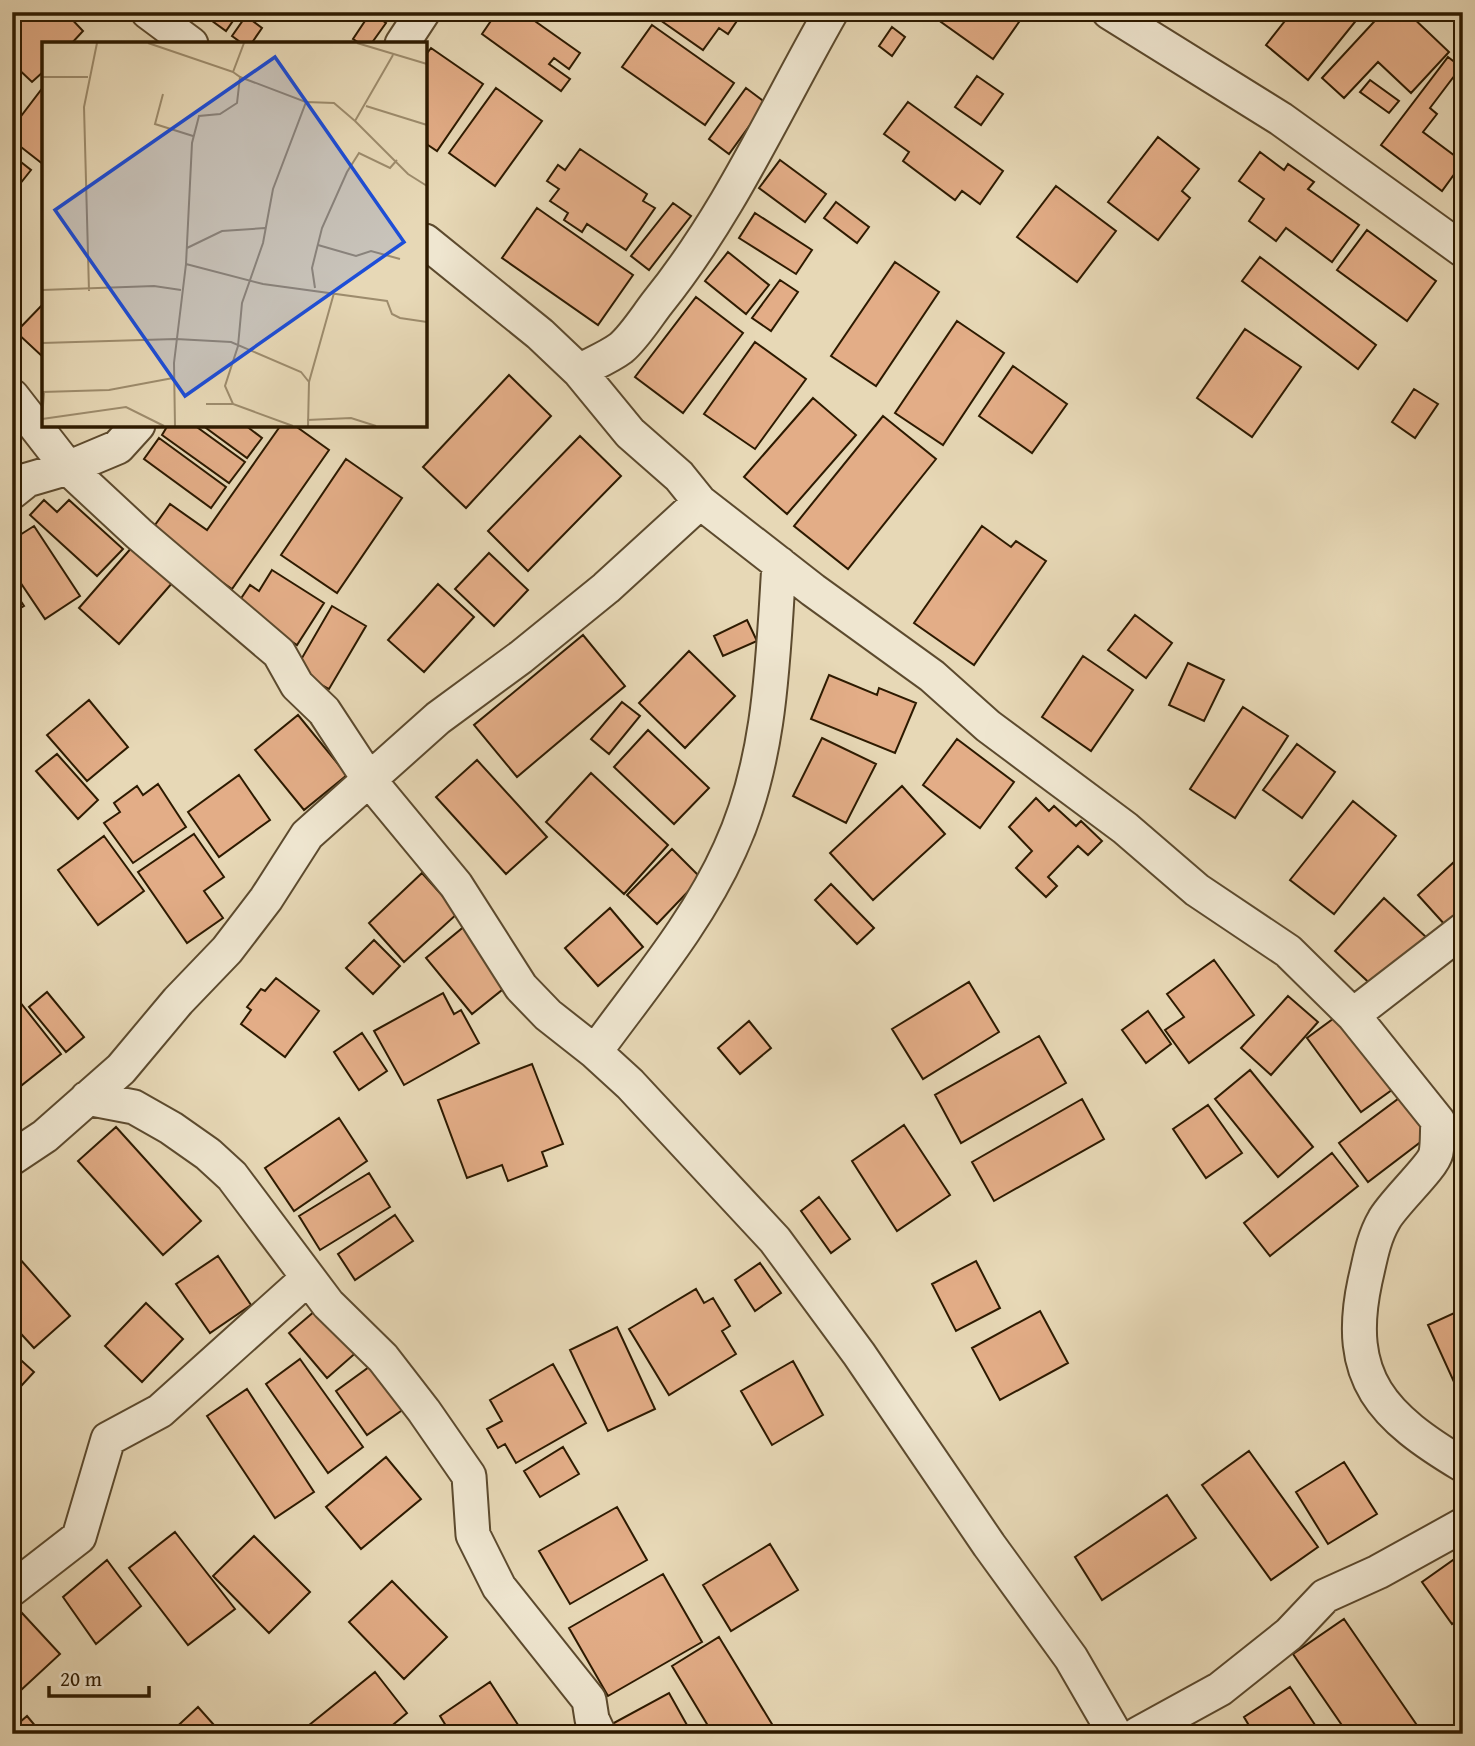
<svg xmlns="http://www.w3.org/2000/svg" width="1475" height="1746" font-family="'Gentium Book Plus',serif">
<style>
.building{fill:#e3ad87;stroke:#2d1a00;stroke-width:2}
.lines{fill:none;stroke-linecap:round;stroke-linejoin:round}
.minor-casing{stroke:#5c4a2e;stroke-width:37}
.minor{stroke:#efe6d0;stroke-width:33}
.inset-road{fill:none;stroke:#9d8c6d;stroke-width:2}
.view{fill:#1d4ed8;fill-opacity:0.15;stroke:#1d4ed8;stroke-width:3.5}
.inset-edge{fill:none;stroke:#2d1a00;stroke-width:3.5}
</style>
<rect width="100%" height="100%" fill="#e7d8b6"/>
<filter id="stains"><feTurbulence type="fractalNoise" baseFrequency=".00286" numOctaves="4"/><feColorMatrix values="0 0 0 0 .2 0 0 0 0 .09 0 0 0 0 .02 0 0 0 .5 -.17"/></filter>
<radialGradient id="worn" r=".72"><stop offset=".6" stop-color="#630" stop-opacity="0"/><stop offset="1" stop-color="#630" stop-opacity=".3"/></radialGradient>
<path class="building" d="M24 12H65L83 31 71 44H44V71L32 82 12 63V24Z
M212 12H239L226 31 208 18Z
M371 12 386 23 371 44H361L353 39Z
M497 12H522L580 53 569 69 554 58 549 64 570 79 561 91 482 34Z
M743 12 728 34 719 28 703 50 650 13Z
M927 12H1026L993 59Z
M1292 12H1363L1308 80 1266 45Z
M1383 12H1407L1449 52 1411 93 1378 62 1344 98 1322 78Z
M1442 12H1463V24L1461 26Z
M246 16 262 28 251 44H243L232 36Z
M652 25 734 83 705 125 622 67Z
M892 27 905 37 892 56 879 46Z
M431 48 483 84 437 151 425 143V56Z
M1448 57 1461 67 1430 108 1437 114 1423 132 1463 162 1442 191 1381 145Z
M977 76 1003 94 981 125 955 107Z
M1370 80 1399 101 1389 113 1360 92Z
M44 86V165L12 140V128Z
M496 88 542 121 495 186 449 153Z
M746 88 766 103 729 154 709 139Z
M908 102 1003 171 980 204 962 191 955 200 903 161 909 152 884 134Z
M1158 137 1199 169 1182 191 1190 198 1158 240 1108 202Z
M580 149 647 194 643 201 655 208 626 250 587 224 582 232 564 220 568 213 550 201 559 189 547 181 558 165 565 170Z
M1260 152 1284 170 1288 164 1314 182 1308 189 1359 225 1332 262 1286 228 1276 241 1249 221 1264 199 1239 181Z
M12 155 31 170 12 194Z
M780 160 826 194 805 222 759 188Z
M1056 186 1116 231 1077 282 1017 237Z
M836 202 869 227 857 243 824 218Z
M673 203 691 216 649 270 631 256Z
M537 208 633 275 598 325 502 258Z
M755 213 812 250 796 274 739 238Z
M1367 230 1436 281 1407 321 1337 270Z
M728 252 769 285 746 314 705 281Z
M1260 257 1376 345 1358 369 1242 281Z
M895 262 939 292 876 386 831 356Z
M780 280 798 292 771 331 752 318Z
M696 297 743 333 683 413 635 377Z
M44 303V358L16 332Z
M957 321 1004 353 943 445 895 413Z
M1245 329 1301 367 1252 437 1197 398Z
M755 342 806 379 755 449 704 414Z
M1013 366 1067 404 1032 453 979 416Z
M509 375 551 416 466 508 423 467Z
M1414 389 1438 404 1415 438 1392 422Z
M813 398 856 435 787 514 744 477Z
M883 416 936 459 848 569 794 526Z
M168 425H194L245 462 229 483 162 435Z
M202 425H245L262 438 247 458Z
M281 425H294L329 450 232 589 150 532 170 504 207 530Z
M580 436 621 476 528 571 488 531Z
M159 438 226 487 211 508 144 459Z
M346 459 402 498 337 593 281 555Z
M44 500 57 512 69 500 123 549 97 576 30 515Z
M34 526 80 596 45 619 12 570V540Z
M982 526 1011 547 1016 541 1046 561 974 665 914 623Z
M133 546 173 582 119 644 79 608Z
M489 553 528 590 494 626 455 589Z
M272 570 324 603 297 645 236 606 250 585 259 591Z
M438 584 474 617 424 672 388 640Z
M12 588 24 606 12 613Z
M332 606 366 626 329 689 295 670Z
M1135 615 1172 643 1146 678 1108 650Z
M747 620 757 641 723 656 714 636Z
M583 635 625 686 517 777 474 725Z
M689 651 735 696 685 748 639 703Z
M1083 656 1133 690 1091 751 1042 717Z
M1188 663 1224 680 1204 721 1169 705Z
M829 675 877 695 879 688 916 703 895 753 811 719Z
M89 700 128 747 87 781 47 735Z
M622 702 640 716 609 754 591 739Z
M1243 707 1288 736 1235 818 1190 789Z
M298 715 347 775 304 810 255 750Z
M648 730 709 788 674 824 614 767Z
M822 738 876 764 846 823 793 796Z
M957 739 1014 782 980 828 923 785Z
M1297 744 1335 772 1302 818 1263 790Z
M57 754 98 800 78 819 36 771Z
M477 760 547 837 506 874 436 797Z
M591 773 668 845 624 894 546 822Z
M239 775 270 820 219 857 188 812Z
M158 784 186 827 133 863 104 823 120 812 114 803 137 786 143 795Z
M902 786 945 834 873 900 830 853Z
M1036 798 1049 811 1054 806 1076 826 1081 821 1102 841 1088 855 1078 846 1048 877 1057 886 1046 897 1016 868 1032 851 1009 827Z
M1353 801 1396 836 1334 914 1290 880Z
M194 834 224 877 204 891 223 918 187 943 138 872Z
M104 836 144 891 98 925 58 870Z
M672 849 701 878 657 924 627 895Z
M1454 862 1463 872V910L1446 926 1418 895Z
M422 873 458 913 404 962 369 923Z
M831 884 874 928 857 944 815 900Z
M1384 898 1426 937 1377 990 1335 951Z
M610 908 643 947 598 986 565 948Z
M466 925 512 982 472 1014 426 958Z
M374 940 400 966 373 994 346 968Z
M1214 960 1254 1015 1189 1063 1165 1030 1184 1017 1167 994Z
M276 978 319 1011 285 1057 241 1024 251 1010 247 1007 261 989 265 991Z
M969 982 999 1032 923 1079 892 1029Z
M47 992 84 1037 66 1052 29 1007Z
M443 993 454 1014 461 1010 479 1043 404 1085 374 1031Z
M1288 996 1318 1022 1271 1075 1241 1048Z
M16 997 61 1054 17 1089 12 1083V1000Z
M1148 1011 1171 1044 1146 1063 1122 1030Z
M1341 1013 1396 1087 1361 1112 1307 1038Z
M749 1021 771 1048 740 1074 718 1048Z
M362 1033 387 1071 359 1090 334 1052Z
M1039 1036 1066 1083 961 1143 935 1095Z
M532 1064 563 1144 542 1152 547 1166 508 1181 502 1165 467 1178 438 1100Z
M1250 1070 1313 1147 1278 1177 1215 1099Z
M1406 1093 1435 1131 1368 1182 1339 1143Z
M1082 1099 1104 1139 994 1201 972 1162Z
M1208 1105 1242 1153 1206 1178 1173 1129Z
M339 1118 367 1161 294 1211 265 1168Z
M904 1125 950 1195 897 1231 852 1161Z
M116 1127 201 1221 163 1255 78 1161Z
M1332 1153 1358 1186 1270 1256 1244 1223Z
M369 1173 390 1207 320 1250 299 1216Z
M819 1197 850 1239 831 1253 801 1211Z
M395 1215 413 1241 355 1280 338 1254Z
M12 1250 70 1316 34 1348 12 1324Z
M218 1256 251 1305 210 1333 176 1284Z
M976 1261 1000 1308 956 1331 932 1284Z
M760 1263 781 1293 755 1311 735 1280Z
M696 1289 704 1303 713 1298 730 1326 722 1331 736 1354 669 1395 629 1329Z
M146 1303 183 1339 142 1382 105 1346Z
M322 1305 359 1350 327 1378 289 1333Z
M1463 1309V1391L1459 1393 1428 1325Z
M1040 1311 1068 1363 1000 1400 972 1348Z
M617 1327 655 1409 608 1431 570 1350Z
M12 1352 34 1372 12 1396Z
M300 1359 363 1447 328 1473 266 1384Z
M793 1361 823 1415 772 1445 741 1391Z
M376 1362 408 1406 367 1435 336 1391Z
M553 1364 586 1423 516 1463 505 1444 498 1448 487 1429 502 1421 490 1400Z
M247 1389 314 1492 275 1518 207 1416Z
M563 1447 579 1474 540 1497 524 1471Z
M1249 1451 1318 1547 1271 1580 1202 1485Z
M386 1457 421 1499 361 1549 326 1507Z
M1344 1462 1377 1514 1328 1544 1296 1492Z
M1167 1495 1196 1538 1102 1600 1075 1557Z
M617 1507 647 1560 570 1604 539 1551Z
M175 1532 235 1609 188 1645 129 1568Z
M254 1536 310 1592 269 1633 213 1576Z
M770 1544 798 1590 731 1631 703 1585Z
M1463 1553V1616L1452 1624 1422 1582Z
M107 1560 141 1606 96 1644 63 1597Z
M663 1574 702 1642 608 1696 569 1628Z
M392 1581 447 1637 404 1679 349 1622Z
M22 1613 60 1654 20 1691 12 1680V1624Z
M1344 1619 1423 1734H1348L1293 1654Z
M719 1637 778 1734H713L672 1666Z
M375 1672 407 1713 382 1734H298Z
M490 1682 524 1734H451L440 1716Z
M1290 1687 1321 1734H1254L1244 1717Z
M669 1693 692 1734H617L612 1724Z
M198 1707 222 1734H169Z
M27 1716 42 1734H12V1729Z"/>
<g class="lines">
<defs>
<path id="minor" d="M148 12 191 44
M1109 12 1281 119 1463 250
M402 44 423 12
M425 241 540 334 579 371 630 433 679 476 700 502 813 590 932 676 988 726 1125 828 1197 890 1288 951 1353 1015 1438 1121C1437 1131 1438 1143 1436 1153 1433 1167 1393 1203 1384 1220 1373 1239 1370 1260 1365 1281 1344 1379 1383 1417 1463 1465
M579 371C592 364 609 357 621 348 635 336 647 316 658 302 729 214 775 110 831 12
M12 396 68 468 139 534 279 653 297 685 324 711 370 781 456 885 521 987 548 1015 595 1052 630 1084 775 1240 859 1354 989 1545 1071 1658 1115 1734
M12 492 27 480 68 468 118 447 138 425
M1353 1015 1463 930
M595 1052C642 987 697 923 730 849 771 760 773 659 779 563
M87 1098 134 1107 171 1128 208 1154 232 1176 328 1304 383 1358 424 1411 469 1476 473 1535 499 1587 589 1700 592 1719 599 1734
M12 1158 45 1136 121 1069 178 1001 227 950 266 899 307 835 438 718 521 657 606 588 700 502
M12 1589 79 1537 108 1439 160 1411 308 1278
M1138 1734 1220 1689 1289 1634 1325 1596 1378 1572 1463 1525"/>
</defs>
<use href="#minor" class="minor-casing"/>
<use href="#minor" class="minor"/>
</g>
<g transform="translate(42 42)">
<rect width="385" height="385" fill="#e7d8b6"/>
<path class="inset-road" d="M106 1 191 30 202 1M315 1 385 22M0 35H46M198 35 264 60 231 147 221 201 200 261 196 304 183 344 191 362 251 384M121 52 113 82 151 94M264 60 292 61 313 79 351 13M324 64 385 83M313 79 366 132 385 144M276 203 314 214 329 209 358 217M145 206 180 189 223 186M144 222 221 242 345 259 350 272 358 276 385 280M273 246 270 226 280 186 305 130 317 111 348 126 355 118M0 248 112 244 139 248M47 249 42 65 55 1M0 301 134 297 189 300 259 330 267 340M0 350 67 348 131 336M164 362H191M0 377 84 365 122 384M0 377 2 350M265 378 309 376 334 384M133 384 132 321 144 222 150 101 157 74 178 72 195 61 198 35 191 30M266 384 267 340 292 251"/>
<path class="view" d="M233 15 362 200 143 354 13 168Z"/>
<rect width="385" height="385" class="inset-edge"/>
</g>
<rect width="1475" height="1746" fill="none" stroke="#e7d8b6" stroke-width="42"/>
<rect x="14" y="14" width="1447" height="1718" fill="none" stroke="#2d1a00" stroke-width="3.5"/>
<rect x="21" y="21" width="1433" height="1704" fill="none" stroke="#2d1a00" stroke-width="2"/>
<path d="M49 1686v10h100v-10" fill="none" stroke="#2d1a00" stroke-width="3.5"/>
<text x="60" y="1686" font-size="21" fill="#2d1a00" stroke="#efe6d0" stroke-width="5" paint-order="stroke">20 m</text>
<rect width="100%" height="100%" filter="url(#stains)"/>
<rect width="100%" height="100%" fill="url(#worn)"/>
</svg>
